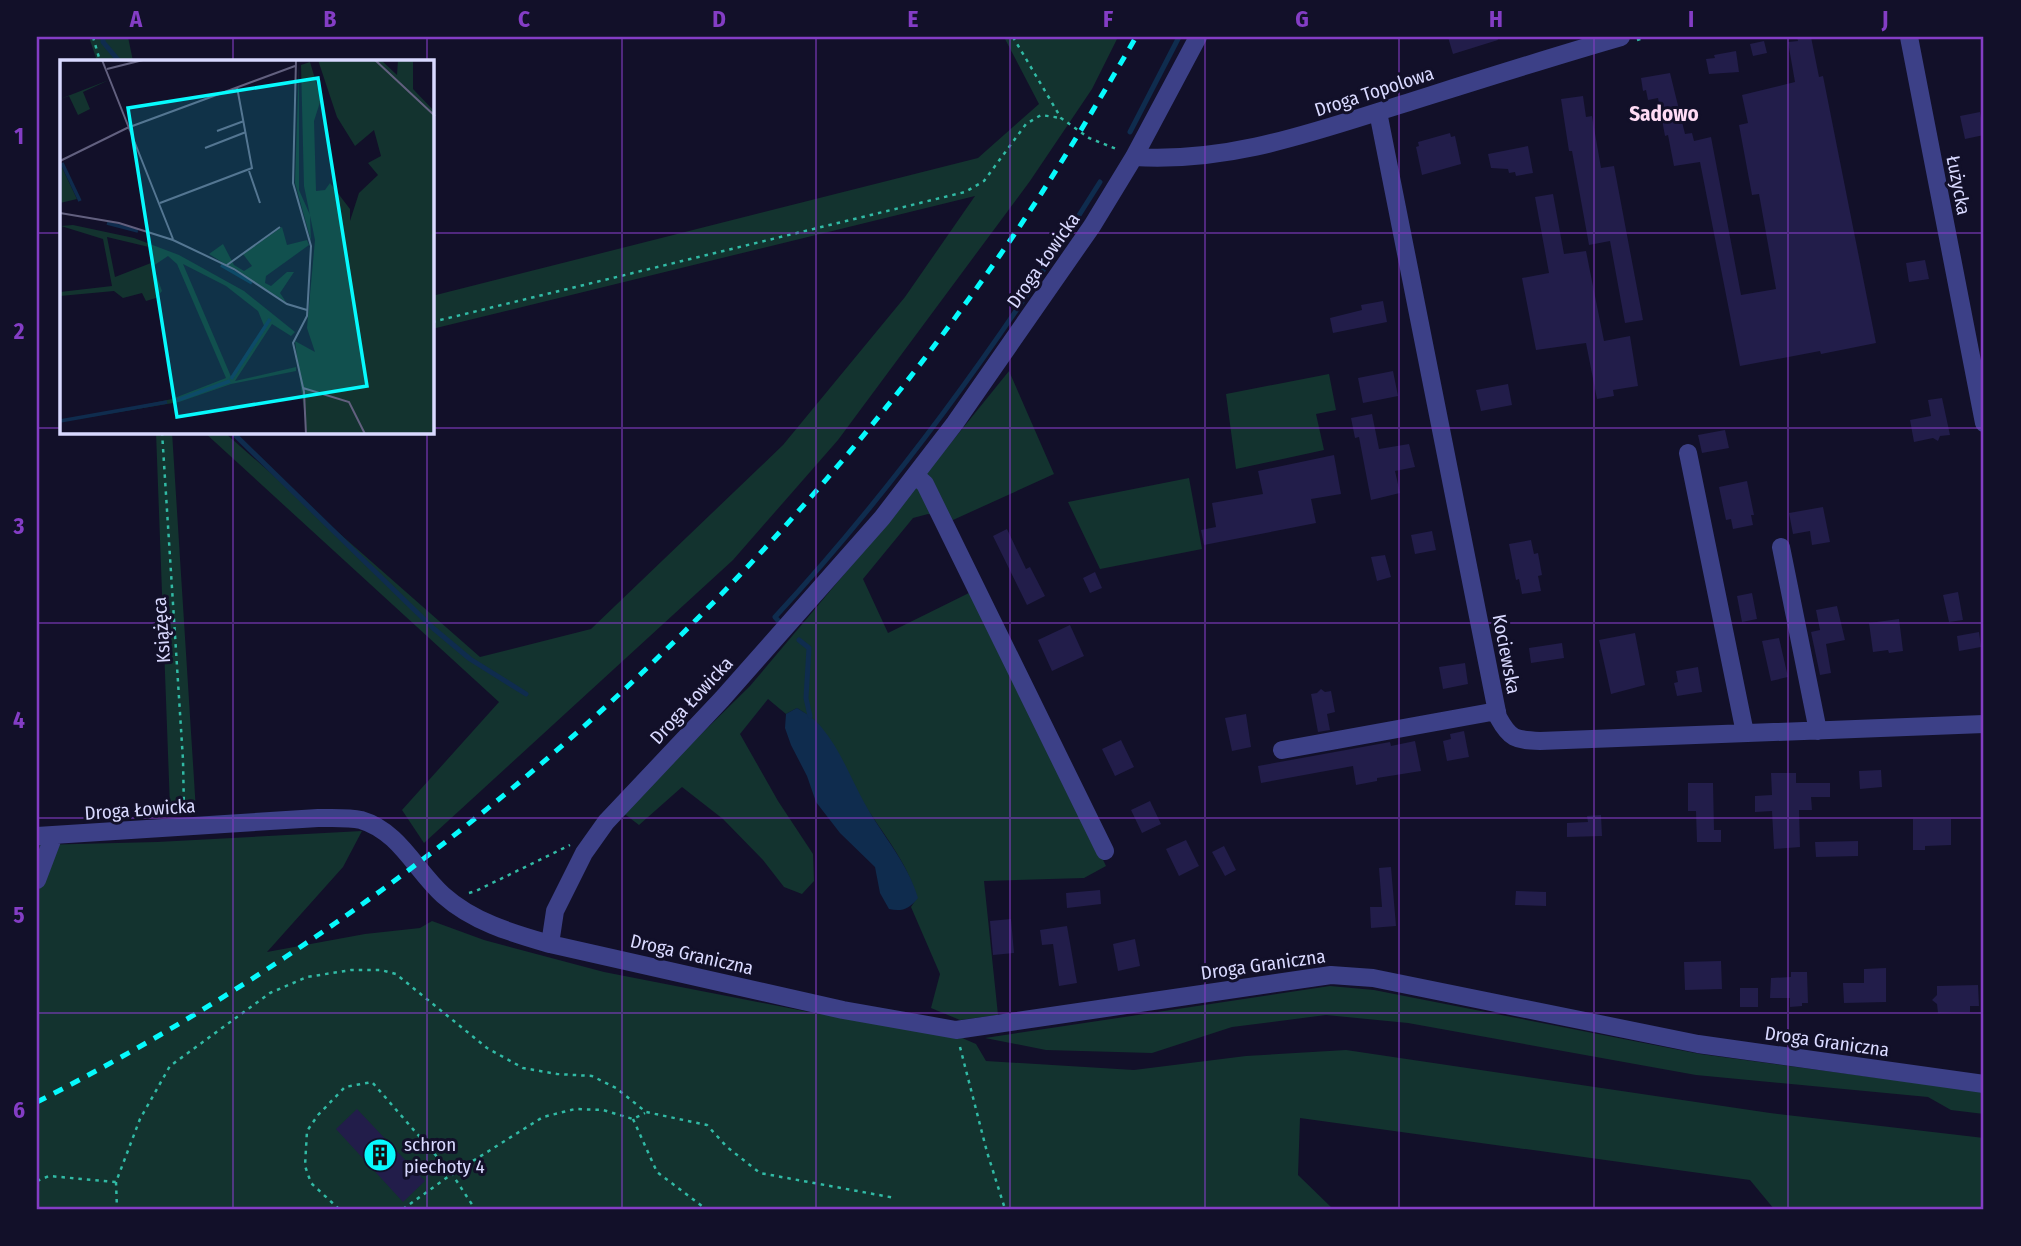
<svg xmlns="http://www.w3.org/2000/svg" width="2021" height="1246" font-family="'Fira Sans Condensed',sans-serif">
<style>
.green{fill:#13332f}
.water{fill:#0f2c4e}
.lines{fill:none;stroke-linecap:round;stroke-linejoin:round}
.stream{stroke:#0f2c4e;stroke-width:5}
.building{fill:#221d4a}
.path{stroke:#31baa5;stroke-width:2.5;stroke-dasharray:3.5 5;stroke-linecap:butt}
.minor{stroke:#3c4087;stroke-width:18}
.rail{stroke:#07fafd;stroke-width:5;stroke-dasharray:10 9;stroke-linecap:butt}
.grid{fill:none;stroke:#843dc5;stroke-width:2;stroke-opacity:0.55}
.labels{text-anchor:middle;stroke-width:6;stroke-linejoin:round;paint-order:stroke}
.street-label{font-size:19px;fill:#d9d9ff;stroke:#121029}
.poi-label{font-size:19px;fill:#d9d9ff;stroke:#121029;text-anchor:start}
.neighbourhood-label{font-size:21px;font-weight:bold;fill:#ffdbf5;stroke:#121029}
.inset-river{fill:none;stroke:#0f2c4e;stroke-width:3.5}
.inset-road{fill:none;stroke:#62607f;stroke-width:2}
.view{fill:#07fafd;fill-opacity:0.15;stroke:#07fafd;stroke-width:3.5}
.inset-edge{fill:none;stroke:#d9d9ff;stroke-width:3.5}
.neatline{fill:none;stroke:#843dc5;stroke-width:2.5}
.grid-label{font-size:23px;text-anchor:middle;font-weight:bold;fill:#843dc5}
</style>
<rect width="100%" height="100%" fill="#121029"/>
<path class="green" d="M89 37H128L133 61H97Z
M1004 37H1118L1092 89 1030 181 838 440 733 560 424 843 402 810 499 702 204 432H224L480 657 591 629 783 445 905 297 975 196 432 329V296L978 158 1039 104Z
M1009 371 1054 474 953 520 928 514 913 518 863 579 888 633 973 591 1106 866 1084 878 984 881 998 1015 960 1020 931 1008 940 974 911 907 917 898C909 867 888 840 870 813 847 779 835 730 797 708L786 714 768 699 740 734 778 801 813 854 814 881 802 894 784 887 763 860 723 819 682 787 639 825 622 812 750 686 857 559Z
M1329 374 1336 410 1316 414 1324 450 1236 469 1226 394Z
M156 432H172L196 811 170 807Z
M1189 478 1202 549 1100 569 1068 502Z
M362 831 343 867 267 952 365 934 420 928 432 921 484 940 604 972 809 1012 910 1027 930 1024 976 1044 986 1061 1134 1070 1246 1056 1346 1050 1770 1113 1984 1138V1209H1774L1750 1180 1300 1118 1298 1175 1333 1209H37V845L157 842Z
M1330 986 1374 990 1700 1054 1984 1092V1114L1951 1110 1928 1097 1696 1075 1408 1023 1326 1015 1232 1027 1152 1053 1046 1050 985 1038Z"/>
<path class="water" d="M797 708C807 714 815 719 822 728 840 749 851 779 865 804 882 835 908 863 918 898 909 909 902 912 889 909L880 893 875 867 840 833 816 802 807 776 791 745 785 728 786 714Z"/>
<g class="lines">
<path class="stream" d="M103 37V42L119 61
M1130 132 1179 37
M232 432 433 628 470 659 526 694
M782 625 775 617C899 483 1004 336 1100 182
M799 640 809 648 806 698 810 716"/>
</g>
<path class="building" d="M1448 37H1497L1498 40 1453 54Z
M1797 37H1811L1819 77 1823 76 1876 343 1821 354 1820 351 1740 366 1700 162 1674 166 1668 135 1665 136 1658 98 1648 100 1646 90 1643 91 1641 78 1670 73 1685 134 1692 133 1694 141 1711 137 1741 295 1776 289 1759 194 1752 195 1739 125 1748 123 1742 95 1795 82 1788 42 1798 41Z
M1764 41 1767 53 1753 56 1750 44Z
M1736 51 1739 72 1709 74 1706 59 1715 58 1714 55Z
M1583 96 1586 117 1592 116 1601 168 1614 166 1643 320 1625 323 1610 241 1589 245 1572 151H1569L1561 99Z
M1980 112 1984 135 1965 139 1960 116Z
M1450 133 1451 137 1455 136 1461 164 1422 175 1416 147 1419 146 1418 142Z
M1528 146 1533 173 1516 176 1515 172 1509 173 1508 169 1491 168 1488 154Z
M1553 194 1564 254 1586 251 1604 341 1630 336 1638 386 1613 390 1614 396 1597 399 1586 343 1536 350 1522 278 1549 273 1535 197Z
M1925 260 1929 279 1909 282 1906 263Z
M1383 301 1387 322 1333 333 1330 318 1362 310 1361 305Z
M1393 371 1398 396 1363 403 1358 378Z
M1508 384 1512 405 1481 411 1476 390Z
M1942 398 1950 435 1940 436 1938 441 1933 438 1914 442 1910 420 1931 416 1928 400Z
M1372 414 1379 449 1409 444 1415 467 1395 471 1400 493 1371 500 1359 437 1355 438 1351 418Z
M1725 430 1729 448 1702 453 1698 435Z
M1334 455 1341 494 1311 499 1316 523 1204 545 1201 530 1216 527 1212 503 1263 494 1258 471Z
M1747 481 1754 515H1751L1753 525 1733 529 1731 519 1726 520 1719 487Z
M1823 507 1830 542 1812 545 1810 531 1793 534 1789 513Z
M1007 529 1026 569 1030 567 1045 596 1027 605 993 536Z
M1432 531 1436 550 1415 554 1411 535Z
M1531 540 1534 554 1538 553 1542 575 1538 576 1541 591 1522 594 1519 579 1516 580 1509 544Z
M1385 555 1391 577 1377 581 1371 557Z
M1095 572 1102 588 1090 593 1083 578Z
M1958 592 1963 620 1949 622 1943 595Z
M1752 593 1757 619 1742 622 1737 596Z
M1837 606 1845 640 1826 644 1831 673 1820 675 1811 632 1820 630 1816 610Z
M1899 619 1903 651 1889 653 1888 650 1873 652 1869 623Z
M1070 625 1084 656 1052 671 1038 640Z
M1979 632 1981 647 1959 651 1957 636Z
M1635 633 1645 685 1611 694 1599 640Z
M1779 638 1788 677 1771 681 1762 641Z
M1562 643 1564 658 1531 663 1529 648Z
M1465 663 1468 684 1443 689 1439 667Z
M1698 667 1702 692 1677 696 1674 683 1678 682 1676 671Z
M1321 689 1325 692 1331 691 1335 712 1327 714 1330 730 1318 732 1311 694 1317 693Z
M1246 714 1251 747 1232 751 1225 718Z
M1464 731 1469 757 1447 761 1443 741 1451 739 1450 734Z
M1121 740 1134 767 1115 776 1102 749Z
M1415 741 1421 771 1377 778V781L1356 785 1353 766 1261 783 1258 766 1390 742 1391 746Z
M1881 770 1882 787 1860 789 1859 771Z
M1771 773H1796V783H1830V797H1811L1812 810H1799L1800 847 1774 849 1772 811 1755 812V796L1772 795Z
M1688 783H1713L1714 830H1721V842H1697L1696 811H1688Z
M1150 801 1161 824 1142 833 1131 810Z
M1601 815 1602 836 1567 837V823L1588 822 1587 816Z
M1913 819H1951V845L1925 846V850H1913Z
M1186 840 1199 866 1179 876 1166 849Z
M1858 841V856L1816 857 1815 842Z
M1224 846 1236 870 1225 876 1212 852Z
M1391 867 1396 926 1371 928 1370 907H1382L1379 868Z
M1100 890 1101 904 1067 908 1066 893Z
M1516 891 1546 892V906L1515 905Z
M1011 919 1014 953 993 955 990 921Z
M1067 926 1077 983 1059 986 1053 944 1042 945 1040 930Z
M1135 939 1140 966 1118 971 1113 944Z
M1721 961 1722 989 1685 990 1684 962Z
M1886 968V1002L1844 1003 1843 983H1864V969Z
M1791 972H1807L1808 1003H1802V1006L1790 1007V998H1770L1771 978 1791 977Z
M1978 985 1979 1006H1970V1012L1938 1013 1937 1004 1932 1000 1937 995V986Z
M1740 988H1758V1007H1740Z
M357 1109 425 1181 403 1202 336 1129Z"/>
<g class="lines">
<path class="path" d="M93 37 100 61
M1013 37 1061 118 1089 138 1119 150
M1637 40 1647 37
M432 322 965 192 984 181 1026 124 1041 115 1061 118
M162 432 183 760 184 810
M469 893 476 891 570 845
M960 1047 987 1152 1005 1209
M633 1119 657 1172 706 1209
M37 1181 49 1176 116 1182 140 1119 170 1066 270 993 307 977 351 970H381L396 974 487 1048 523 1068 557 1074 592 1076 616 1088 646 1112 707 1125 727 1147 760 1173 895 1198
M116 1182 117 1209
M339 1209 311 1183 305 1166 307 1131 318 1115 345 1087 372 1082 452 1174 475 1209
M403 1209 452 1174 543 1117 575 1109 603 1110 633 1119 645 1113"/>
<path class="minor" d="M1909 37 1984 423
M1378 112 1498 717C1510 739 1515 740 1540 741L1984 724
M1134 157C1230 163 1313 132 1403 104 1476 81 1548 58 1621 37
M1688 453 1745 733
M915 475 925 484 1105 851
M1781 547 1818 731
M1282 750 1497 711
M37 836 318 818C332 818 348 817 361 820 399 831 416 871 443 895 473 922 512 933 550 944L843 1010 956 1030 1331 975 1373 978 1698 1044 1984 1084
M37 880 54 835
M550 944 555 911 584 853 606 822 722 699 882 518 955 423 1092 226 1134 157 1198 37"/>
<path class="rail" d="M37 1102C422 906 753 611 1000 255 1049 185 1093 111 1136 37"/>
</g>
<path class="grid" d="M233 37V61M427 37V61M622 37V1209M816 37V1209M1010 37V1209M1205 37V1209M1399 37V1209M1594 37V1209M1788 37V1209M37 233H61M432 233H1984M37 428H61M432 428H1984M233 432V1209M427 432V1209M37 623H1984M37 818H1984M37 1013H1984"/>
<defs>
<symbol id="building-disc" viewBox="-11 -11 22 22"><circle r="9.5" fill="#07fafd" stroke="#121029"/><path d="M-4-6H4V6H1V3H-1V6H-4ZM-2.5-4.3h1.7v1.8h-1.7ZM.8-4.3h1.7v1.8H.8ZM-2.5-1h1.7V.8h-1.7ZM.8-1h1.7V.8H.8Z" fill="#111"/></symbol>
</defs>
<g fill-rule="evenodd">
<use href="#building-disc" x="361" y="1136" width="38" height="38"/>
</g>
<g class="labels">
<g class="street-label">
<text transform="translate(1374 91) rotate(-18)" y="7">Droga Topolowa</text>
<text transform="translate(1959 185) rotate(79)" y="7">Łużycka</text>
<text transform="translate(1043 260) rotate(-55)" y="7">Droga Łowicka</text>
<text transform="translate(161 630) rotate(-94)" y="7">Książęca</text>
<text transform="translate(1507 654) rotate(79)" y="7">Kociewska</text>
<text transform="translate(691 700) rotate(-47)" y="7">Droga Łowicka</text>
<text transform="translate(140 809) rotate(-4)" y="7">Droga Łowicka</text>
<text transform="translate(692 954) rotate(13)" y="7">Droga Graniczna</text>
<text transform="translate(1263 964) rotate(-8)" y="7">Droga Graniczna</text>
<text transform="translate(1827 1041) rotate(8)" y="7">Droga Graniczna</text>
</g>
<g class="poi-label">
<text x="404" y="1151">schron<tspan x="404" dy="22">piechoty 4</tspan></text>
</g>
<g class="neighbourhood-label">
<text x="1664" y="121">Sadowo</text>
</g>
</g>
<g transform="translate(60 60)">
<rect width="374" height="374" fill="#121029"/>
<path d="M258 0H321L337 15 338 0H353V29L374 51V374H247L235 281 255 292 247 268 255 180 244 126 241 5 250 2 261 39 254 61 256 131 265 130 270 123 290 149V161L299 133 318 115 308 103 321 96 314 70 295 86 277 57ZM239 3V130L250 155 251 181 235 123ZM49 20 23 32 30 49 18 55 9 36 0 39ZM0 103 17 139 0 143ZM13 165 74 178 119 195 184 231 235 272 231 276 212 264 175 321 236 307V311L171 324 119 342 0 362 112 339 166 318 117 204 108 196 93 206 102 231 96 238 86 241 82 233 63 238 54 231 0 236V232L52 226 43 179 1 166ZM47 177 89 187 91 203 55 217ZM123 204 166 226 198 251 205 268 172 319ZM222 167 227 185 247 180 249 185 206 216 205 223 211 226 227 212H234L220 233 226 242 149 194 163 184 174 205 184 211 192 206 183 194Z" fill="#13332f" fill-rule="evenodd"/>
<path class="inset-river" d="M2 103 20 141M47 163 78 171M161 205 192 223M171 319 210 259M115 341 170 321M0 361 107 342"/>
<path class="inset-road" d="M42 0 113 179M236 0 233 123 251 186 247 256 233 283 244 332 246 374M315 0 375 56M47 9 83 0M157 71 184 61M145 88 186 72M0 101 67 68 235 6M189 111 200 143M100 143 192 108 177 27M0 153 59 163 113 180 174 209 227 244 247 250M167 205 220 167M243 328 289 342 305 374"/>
<path class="view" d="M258 18 307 326 117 357 68 48Z"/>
<rect width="374" height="374" class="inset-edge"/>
</g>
<rect width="2021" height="1246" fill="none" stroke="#121029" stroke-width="77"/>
<rect x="38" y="38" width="1944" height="1170" class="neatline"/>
<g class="grid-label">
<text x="136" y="27">A</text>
<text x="330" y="27">B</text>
<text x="524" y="27">C</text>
<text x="719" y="27">D</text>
<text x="913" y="27">E</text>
<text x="1108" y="27">F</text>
<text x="1302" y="27">G</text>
<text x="1496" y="27">H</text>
<text x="1691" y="27">I</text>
<text x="1885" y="27">J</text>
<text x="19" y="144">1</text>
<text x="19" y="339">2</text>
<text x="19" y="534">3</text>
<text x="19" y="728">4</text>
<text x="19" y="923">5</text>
<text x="19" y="1118">6</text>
</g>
</svg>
